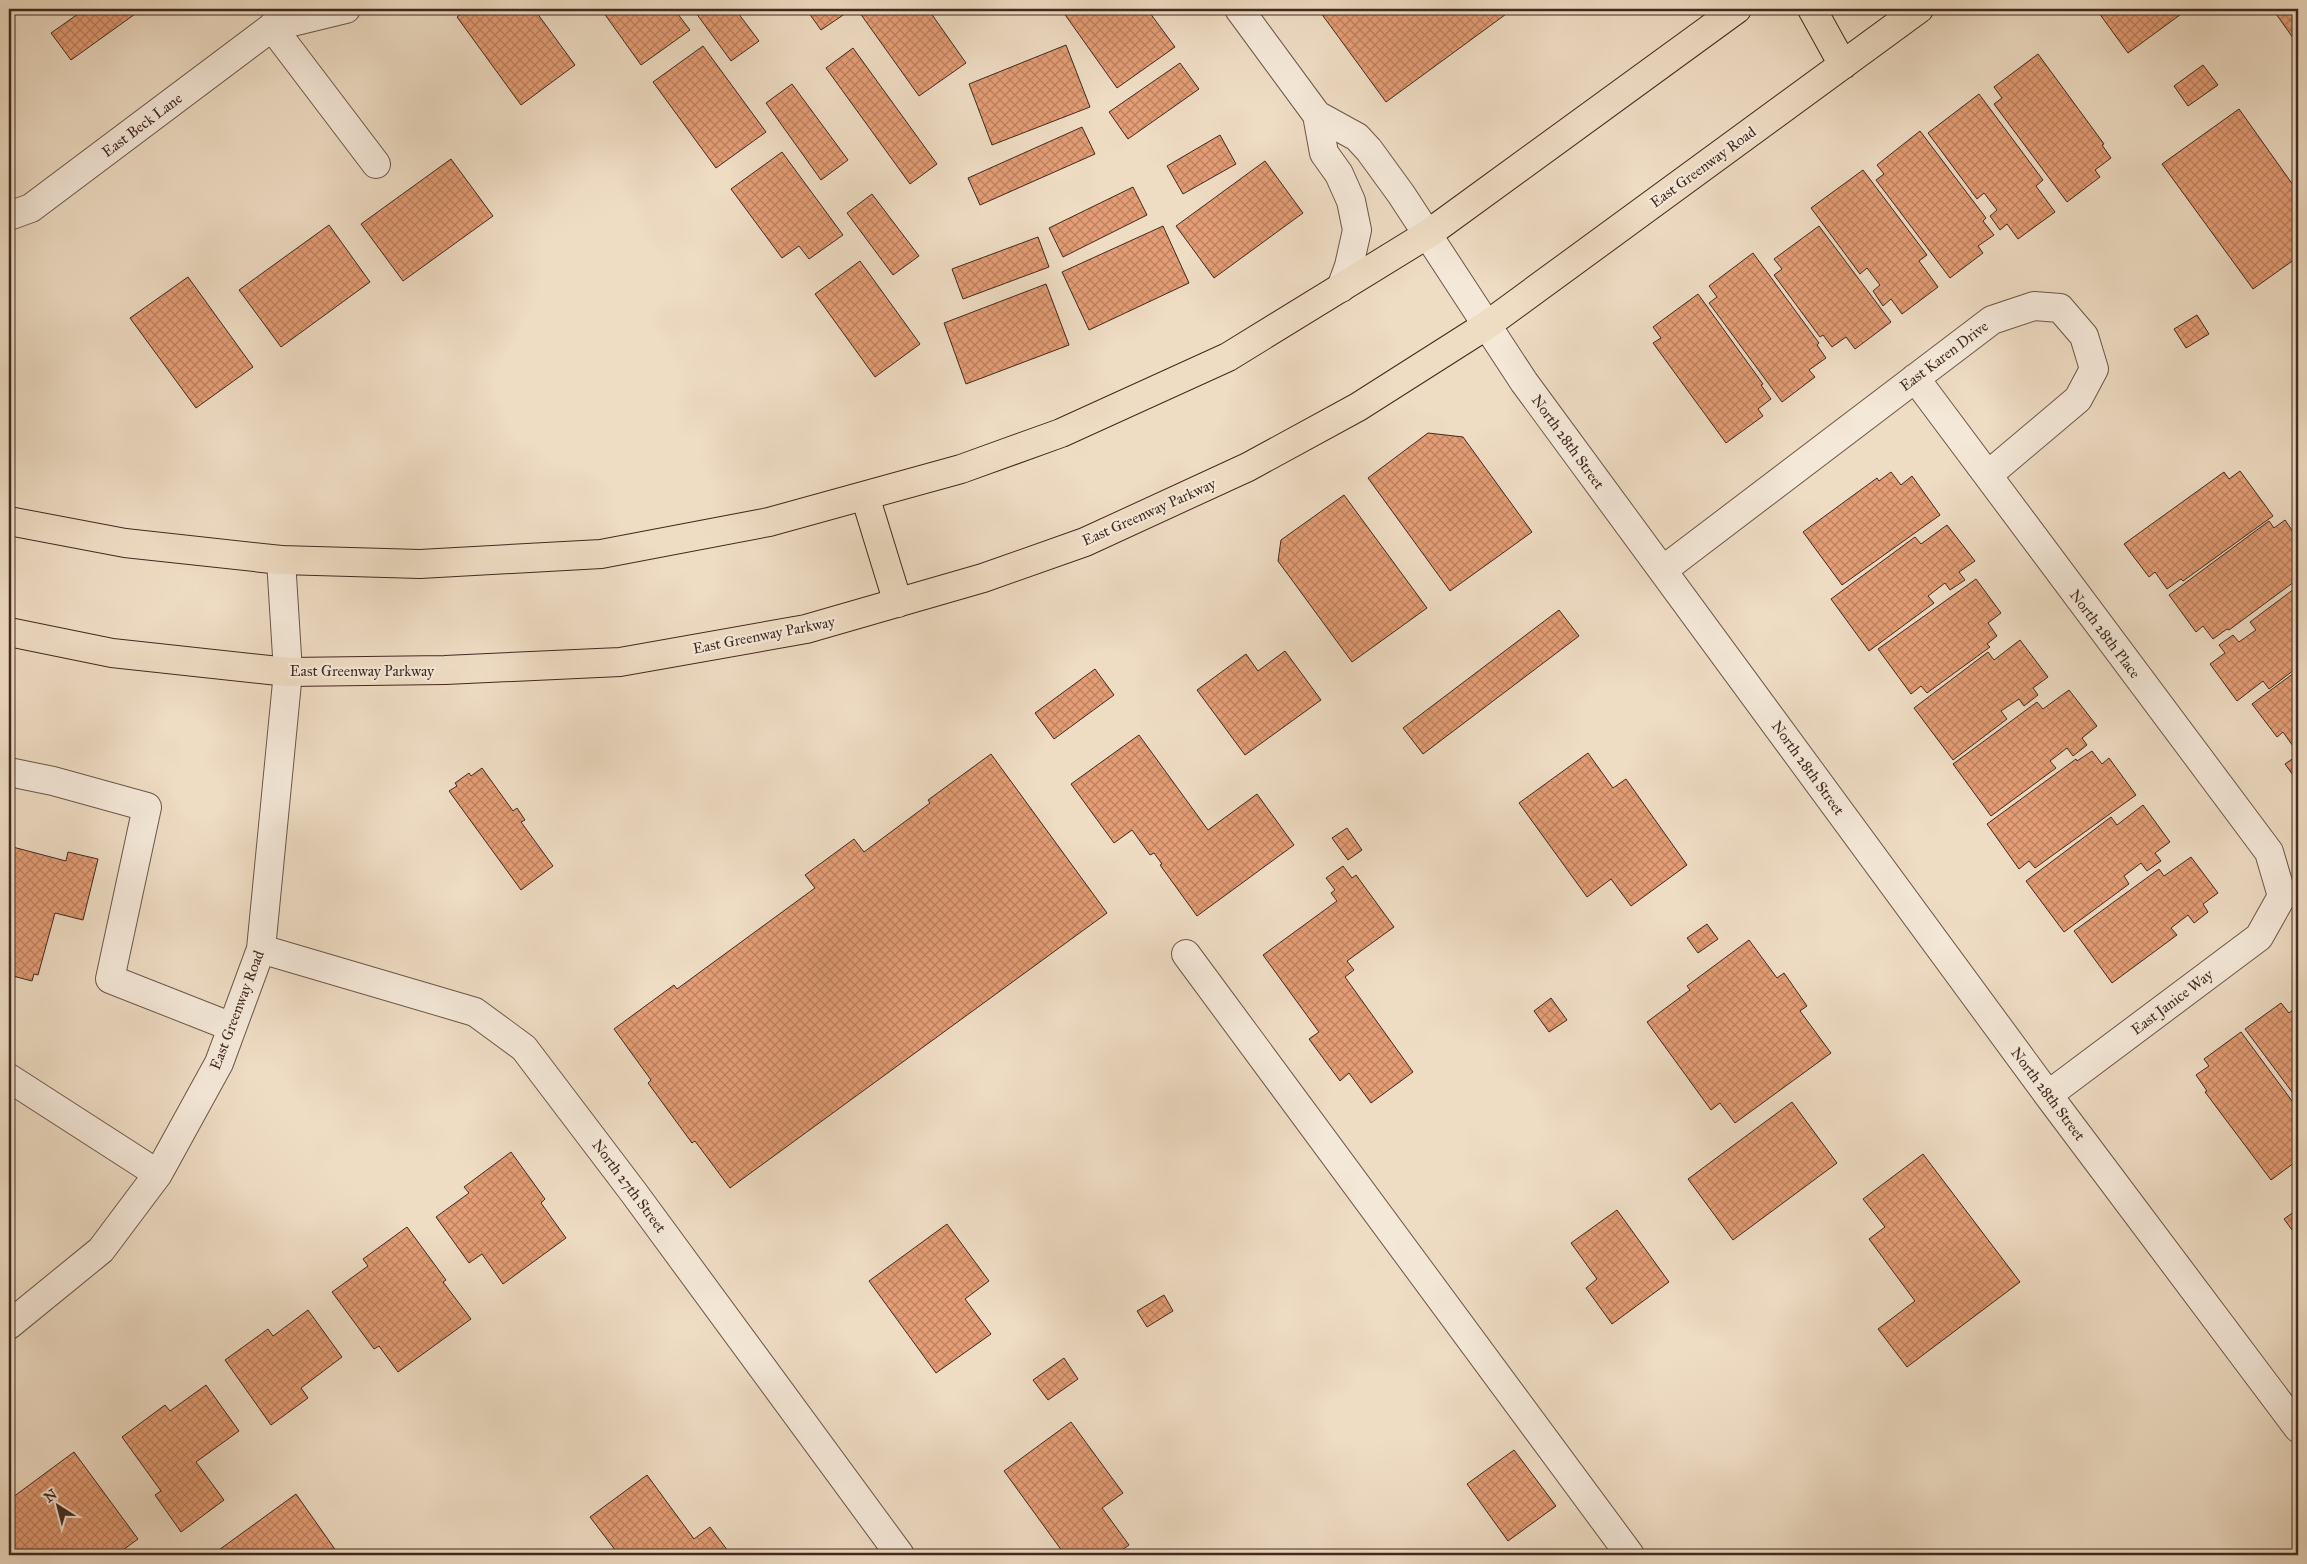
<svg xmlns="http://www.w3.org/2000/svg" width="2307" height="1564" font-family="'IM FELL Great Primer',serif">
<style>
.building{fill:url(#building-cross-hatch);stroke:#42291f}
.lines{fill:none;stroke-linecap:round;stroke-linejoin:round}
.minor-casing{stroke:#6d5648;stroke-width:30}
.major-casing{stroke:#42291f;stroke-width:30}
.minor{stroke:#f4e8d8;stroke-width:28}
.major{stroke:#eedcc3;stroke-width:28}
.labels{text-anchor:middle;stroke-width:4.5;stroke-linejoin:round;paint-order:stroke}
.street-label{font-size:15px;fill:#42291f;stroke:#f4e8d8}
</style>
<defs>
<pattern id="building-cross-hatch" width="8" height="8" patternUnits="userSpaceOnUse" patternTransform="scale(1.25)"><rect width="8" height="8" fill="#e49d75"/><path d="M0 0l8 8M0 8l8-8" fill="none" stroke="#ba805f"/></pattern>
</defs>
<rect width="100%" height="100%" fill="#eedcc3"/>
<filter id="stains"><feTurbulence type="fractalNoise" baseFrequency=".004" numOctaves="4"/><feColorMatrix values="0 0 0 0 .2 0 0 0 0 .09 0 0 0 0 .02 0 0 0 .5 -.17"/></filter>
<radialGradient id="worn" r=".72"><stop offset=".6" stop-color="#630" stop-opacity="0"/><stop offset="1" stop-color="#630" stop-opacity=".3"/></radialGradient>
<path class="building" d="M85 9H142L71 60 51 33Z
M468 9H534L575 65 521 105 457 17Z
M601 9H674L690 30 641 65Z
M693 9H735L759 41 731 61Z
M806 9H852L821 30Z
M857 9H928L966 63 919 96Z
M1061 9H1147L1175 47 1117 88Z
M1318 9H1513L1386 102Z
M2096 9H2188L2128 53Z
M2277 9H2298V45L2274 11Z
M1066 45 1090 107 992 145 969 84Z
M703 46 766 132 716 168 653 82Z
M853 48 937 164 910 184 826 68Z
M2038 54 2104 144 2102 145 2111 158 2095 170 2100 177 2067 202 1994 104 2002 98 1994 87Z
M1180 63 1199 89 1128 139 1109 112Z
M2203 65 2218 85 2188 106 2174 86Z
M792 84 848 160 821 180 766 103Z
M1979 94 2043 180 2036 186 2055 212 2018 239 2007 224 2000 230 1990 216 1997 210 1984 193 1977 199 1928 133Z
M2239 109 2298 192V257L2253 289 2162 164Z
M1082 127 1095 154 980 205 968 178Z
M1920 131 1986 218 1983 221 1994 235 1978 246 1983 253 1950 278 1876 180 1884 174 1877 165Z
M1220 135 1236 164 1183 194 1167 166Z
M782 152 843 235 809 259 799 246 782 258 731 189Z
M451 159 493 216 403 281 361 224Z
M1265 161 1303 213 1214 278 1176 226Z
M1863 170 1927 255 1919 261 1938 287 1902 314 1891 299 1883 306 1873 291 1880 285 1867 268 1860 274 1811 208Z
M1133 187 1147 215 1063 257 1049 228Z
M872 194 919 256 893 275 847 213Z
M329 225 370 282 281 347 239 290Z
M1163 226 1189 283 1089 330 1062 272Z
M1819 226 1891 322 1855 349 1846 337 1832 347 1823 335 1820 337 1774 275 1782 269 1774 259Z
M1038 237 1049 267 963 299 952 269Z
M1753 253 1819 343 1817 345 1826 358 1809 370 1815 377 1782 402 1709 303 1717 297 1709 286Z
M860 261 920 344 875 377 815 294Z
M188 277 253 367 196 408 130 318Z
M1046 284 1069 345 966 384 944 323Z
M1698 294 1763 384 1761 385 1771 399 1758 409 1763 416 1726 443 1653 343 1661 338 1653 327Z
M2197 315 2209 334 2186 348 2174 329Z
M1428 433 1463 437 1532 532 1450 591 1368 478Z
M2240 471 2273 516 2183 581 2181 579 2167 589 2155 572 2149 577 2124 544 2224 472 2229 479Z
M1891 472 1901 485 1912 476 1940 515 1842 585 1803 532 1877 478 1879 481Z
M1344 495 1427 608 1352 662 1278 561 1281 540Z
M2285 520 2298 539V579L2229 630 2227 629 2213 639 2203 626 2196 632 2169 595 2269 521 2274 528Z
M1947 525 1975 561 1959 572 1965 580 1950 590 1945 583 1928 596 1934 603 1869 651 1831 599 1915 537 1921 544Z
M1976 579 2001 613 1988 623 1997 636 1987 644 1990 647 1927 693 1921 686 1911 694 1878 649Z
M2298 586V667L2269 689 2263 681 2237 701 2210 664 2225 653 2219 645 2233 635 2239 642 2256 630 2250 622Z
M1559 610 1579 636 1423 754 1403 728Z
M2020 640 2048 677 2033 688 2038 695 2024 706 2019 699 2001 711 2007 719 1953 760 1914 708 1988 652 1994 660Z
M1285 651 1321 700 1245 755 1197 690 1246 654 1258 671Z
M1095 669 1114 695 1054 739 1035 713Z
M2298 670V746L2295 749 2283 732 2277 737 2252 704Z
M2069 690 2097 726 2082 738 2087 745 2073 756 2067 748 2050 761 2056 768 1991 816 1953 764 2037 702 2043 709Z
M1139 735 1208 830 1257 794 1294 845 1197 916 1160 865 1162 864 1154 853 1150 855 1132 830 1114 843 1071 784Z
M2092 751 2102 764 2109 758 2136 795 2035 868 2029 861 2019 869 1987 824 2076 759 2077 761Z
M1588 753 1613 788 1626 779 1687 865 1631 906 1611 879 1587 897 1519 803Z
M991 754 1107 913 730 1188 695 1141 692 1143 648 1083 651 1080 614 1029 674 985 677 989 815 888 805 875 854 839 864 852 930 803 928 800Z
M2298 755V782L2285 764Z
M482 768 513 811 517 808 525 820 521 822 553 866 521 890 449 791 457 786 455 783 469 773 471 776Z
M2143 805 2170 842 2155 853 2161 861 2147 871 2141 863 2124 876 2129 884 2064 932 2026 881 2111 817 2117 825Z
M1347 828 1362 850 1348 860 1332 838Z
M9 846 66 861 68 852 98 859 83 920 55 913 38 975 34 974 32 981 9 975Z
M2191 857 2218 893 2203 904 2208 912 2194 923 2188 915 2171 928 2177 935 2112 983 2074 931 2159 869 2164 876Z
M1343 866 1352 878 1356 875 1394 927 1347 961 1354 970 1345 977 1413 1072 1371 1103 1349 1073 1340 1081 1309 1039 1319 1032 1263 955 1337 901 1331 893 1335 890 1326 878Z
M1707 924 1718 939 1698 953 1687 938Z
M1749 940 1777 978 1784 973 1807 1006 1800 1011 1831 1053 1735 1123 1720 1103 1711 1110 1647 1022 1690 990 1687 986Z
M1551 998 1567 1020 1549 1032 1534 1011Z
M2281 1003 2289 1013 2298 1006V1100L2245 1029Z
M2241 1032 2298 1109V1160L2271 1180 2205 1092 2207 1091 2196 1075 2209 1066 2204 1059Z
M1792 1102 1837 1163 1733 1240 1688 1179Z
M511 1152 545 1199 541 1203 566 1238 503 1284 482 1254 469 1263 436 1217 469 1193 464 1187Z
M1923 1154 2020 1282 1907 1367 1878 1329 1915 1301 1869 1239 1885 1227 1863 1199Z
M2298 1209V1238L2284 1219Z
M1617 1210 1669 1282 1612 1324 1586 1288 1597 1279 1571 1243Z
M947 1224 989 1281 965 1299 991 1334 936 1373 869 1281Z
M407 1227 446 1280 443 1282 471 1319 398 1372 379 1346 374 1349 332 1292 368 1266 363 1259Z
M1164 1295 1173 1311 1147 1327 1137 1311Z
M308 1310 342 1357 301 1388 308 1398 271 1425 225 1360 268 1329 273 1336Z
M1064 1358 1078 1379 1048 1400 1033 1380Z
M206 1385 239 1431 196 1462 224 1500 181 1532 155 1495 161 1491 122 1437 165 1405 170 1411Z
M1071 1422 1123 1493 1102 1508 1129 1545 1115 1555H1065L1004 1471Z
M1514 1450 1556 1506 1508 1541 1467 1484Z
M74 1452 138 1539 116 1555H9V1500Z
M647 1475 694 1539 710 1527 731 1555H619L590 1517Z
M296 1494 339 1555H212Z
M151 1549 156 1555H142Z"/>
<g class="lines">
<defs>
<path id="minor" d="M1239 9 1317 115 1324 153 1339 174 1351 201 1357 230 1349 266 1341 288
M272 27 376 164
M272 27 346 9
M1317 115 1357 137 1369 150 1401 194 1524 382 2048 1095 2298 1428
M9 216 31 208 272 27 285 9
M1915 378 2269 852 2282 896 2259 937 2048 1095
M1663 570 1992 320 2034 306 2060 308 2084 336 2094 369 2078 399 1988 475
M9 772 53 781 147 807 110 979 232 1027
M261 949 475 1012 524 1048 634 1193 900 1555
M1186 954 1630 1555
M9 1078 158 1174
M9 1325 101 1250 158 1174 219 1063 261 949 288 672 281 560"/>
<path id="major" d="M1812 9 1843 65
M865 496 898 603
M9 521 125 543 281 560 420 564 601 554 769 522 961 469 1061 433 1228 357 1428 234 1737 9
M9 632 112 653 288 672 445 670 620 662 806 629 983 578 1085 542 1248 467 1358 407 1487 325 1919 9"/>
</defs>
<use href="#minor" class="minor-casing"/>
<use href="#major" class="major-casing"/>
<use href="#minor" class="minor"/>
<use href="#major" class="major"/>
</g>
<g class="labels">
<g class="street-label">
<text transform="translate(142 125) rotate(-37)" y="5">East Beck Lane</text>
<text transform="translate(1703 167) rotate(-36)" y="5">East Greenway Road</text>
<text transform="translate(1944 356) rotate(-37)" y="5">East Karen Drive</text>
<text transform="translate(1568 442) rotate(54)" y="5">North 28th Street</text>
<text transform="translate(1149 512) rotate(-24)" y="5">East Greenway Parkway</text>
<text transform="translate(2105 634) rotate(53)" y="5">North 28th Place</text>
<text transform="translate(764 635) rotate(-11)" y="5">East Greenway Parkway</text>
<text x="362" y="676">East Greenway Parkway</text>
<text transform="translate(1808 768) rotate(54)" y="5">North 28th Street</text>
<text transform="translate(2172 1002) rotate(-37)" y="5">East Janice Way</text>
<text transform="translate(237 1010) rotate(-69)" y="5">East Greenway Road</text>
<text transform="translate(2048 1094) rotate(53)" y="5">North 28th Street</text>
<text transform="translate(629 1186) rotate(53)" y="5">North 27th Street</text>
</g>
</g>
<rect width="2307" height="1564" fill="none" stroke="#eedcc3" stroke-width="30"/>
<rect x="10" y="10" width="2287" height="1544" fill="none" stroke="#42291f" stroke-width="2.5"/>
<rect x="15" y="15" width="2277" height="1534" fill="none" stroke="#42291f"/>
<g transform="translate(58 1506) rotate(324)" stroke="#f4e8d8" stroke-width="4" paint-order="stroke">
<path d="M0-4L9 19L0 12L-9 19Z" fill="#42291f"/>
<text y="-8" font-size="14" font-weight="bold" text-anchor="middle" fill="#42291f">N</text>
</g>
<rect width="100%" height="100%" filter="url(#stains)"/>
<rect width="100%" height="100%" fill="url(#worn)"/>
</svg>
